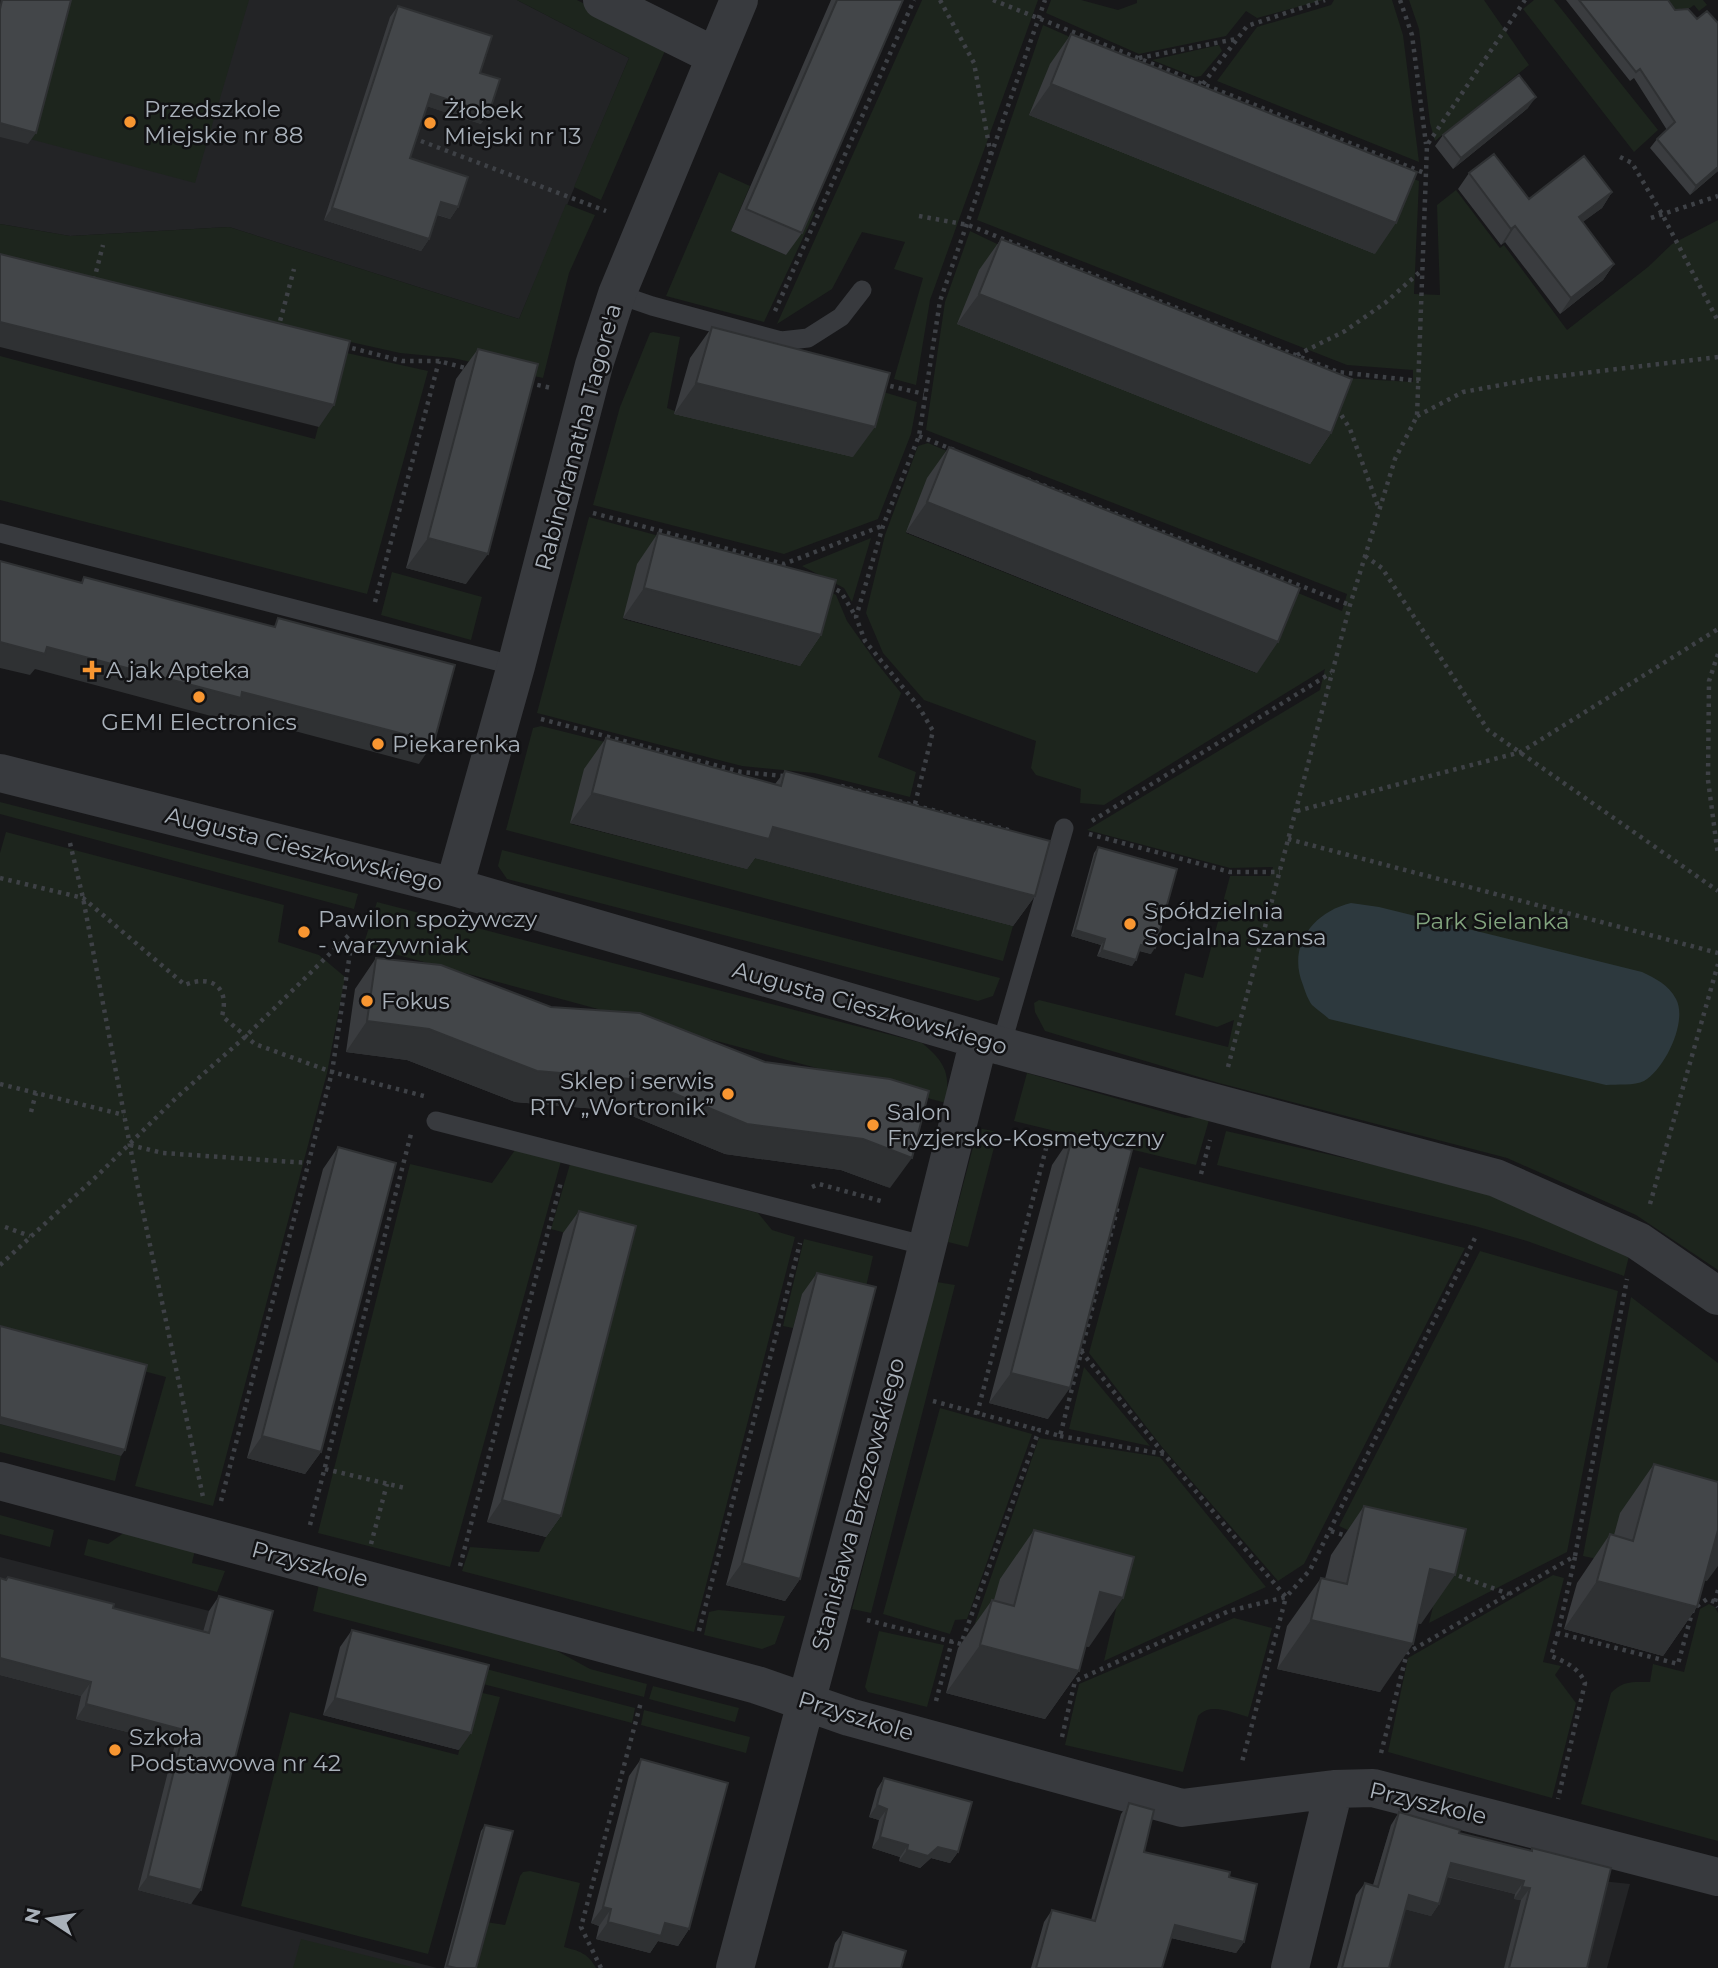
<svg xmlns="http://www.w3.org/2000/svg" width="1718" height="1968" font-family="Montserrat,sans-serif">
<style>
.built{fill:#232426}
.green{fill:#1d251d}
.water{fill:#2d393e}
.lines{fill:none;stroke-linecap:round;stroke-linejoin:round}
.path{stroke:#3e4146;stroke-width:4.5;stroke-dasharray:3.5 5;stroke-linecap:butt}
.lane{stroke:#383a3e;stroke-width:19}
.street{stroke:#383a3e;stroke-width:38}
.wall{fill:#3a3c3f}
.shaded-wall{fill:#2f3133}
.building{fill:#434649;stroke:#2f3133;stroke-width:2}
.poi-dot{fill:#f89631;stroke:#121214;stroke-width:2.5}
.labels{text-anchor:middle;stroke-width:5;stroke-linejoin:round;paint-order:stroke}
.poi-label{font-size:23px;fill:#a9b1ba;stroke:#121214;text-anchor:start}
.street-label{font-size:23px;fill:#a9b1ba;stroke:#121214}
.park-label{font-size:23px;fill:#83a57f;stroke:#121214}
</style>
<rect width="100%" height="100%" fill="#171719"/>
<path class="built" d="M0 0H517L629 58 519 319 229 227 70 236 0 224Z
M0 1557 264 1625 246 1696 251 1697 244 1724 238 1722 192 1904 437 1968H0Z
M1391 1825 1602 1881 1630 1884 1607 1968H1337L1369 1899Z"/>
<path class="green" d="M66 0H249L195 183 30 139Z
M517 0H577L667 46 601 200 574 187 629 58Z
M922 0H1038L930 300 916 385 894 379 923 278 894 269 905 242 862 232 832 289 777 324Z
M1051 0H1081L1118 10 1137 3V0H1323L1257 18 1246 11 1226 36 1139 54 1046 13Z
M1334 0H1392L1403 35 1419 162 1217 81 1257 27 1331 5Z
M1409 0H1484L1529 65 1435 141 1430 123 1419 29Z
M1534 0H1554L1658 130 1634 152 1523 9Z
M1662 0H1703L1707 5 1699 11 1694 5 1690 8 1670 10Z
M1043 25 1104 52 1419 181 1414 294 1440 295 1437 205 1456 190 1500 248 1504 245 1567 330 1648 267 1672 244 1718 220V1270L1636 1215 1507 1158 1219 1083 1045 1031 1035 1012 1034 1003 1039 1000 1228 1047 1234 1020 1217 1027 1175 1015 1185 973 1203 978 1230 876H1270L1273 867 1230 868 1087 830 1320 690 1325 669 1104 805 1080 803 1081 789 1036 775 1031 768 1036 741 924 700 883 653 866 613 885 535 918 446 928 443 970 461 906 533 1256 673 1247 572 1342 611 1347 594 926 430 945 302 970 231 1020 255 958 324 1343 378 1413 382V370L1347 365 977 220Z
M1219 45 1222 51 1201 76 1195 77 1152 60Z
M719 172 750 186 731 231 786 255 807 208 815 212 764 322 666 296Z
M566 204 595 215 569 273 543 378 453 358 400 353 283 327 0 257V224L70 236 229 227 519 319Z
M653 332 680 337 667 408 675 411 843 380 917 402 911 434 878 519 784 554 593 505 620 407 650 333Z
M338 351 428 371 367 594 0 500V356L315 439Z
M589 517 689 544 623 619 799 666 790 570 836 595 847 621 876 662 901 693 878 757 916 772 910 797 814 773 742 766 537 713Z
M871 538 852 602 844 588 802 566Z
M392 572 482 597 471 640 381 615Z
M541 726 641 751 571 824 747 869 752 857 1013 926 1003 961 506 830 533 728Z
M0 802 358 894 354 909 0 814Z
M6 832 284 905 278 942 319 955 345 977 327 1073 213 1506 135 1486 166 1377 0 1333V853Z
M502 850 1000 978 993 996 978 1001 507 879 498 866Z
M377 902 922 1043C946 1063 950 1073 946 1103L372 948 365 940Z
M1027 1073 1185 1118 1196 1117 1209 1120 1196 1165 1014 1121Z
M978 1128 998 1132 968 1247 948 1242Z
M1226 1131 1462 1185 1521 1203 1629 1256 1624 1276 1527 1241 1475 1226 1217 1165Z
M515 1150 561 1161 450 1567 318 1533 410 1164 492 1183Z
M570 1164 758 1213 772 1230 795 1237 694 1632 462 1571 470 1547 539 1552 546 1537 621 1248 551 1229Z
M1139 1167 1465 1248 1304 1564 1278 1581 1162 1447 1089 1353Z
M804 1239 873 1256 861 1309 802 1295 793 1328 783 1326Z
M1480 1251 1618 1291 1567 1552 1429 1623 1441 1574 1339 1526Z
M937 1282 955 1285 871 1613 852 1609Z
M1631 1297 1718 1363V1539L1607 1561 1583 1556Z
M1084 1367 1150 1446 1069 1429Z
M940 1408 1032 1434 967 1619 955 1620 950 1634 883 1614Z
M0 1424 121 1456 115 1481 0 1452Z
M1039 1438 1160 1457 1266 1587 1104 1661 1119 1596 987 1629 975 1623Z
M0 1515 54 1530 50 1547 0 1534Z
M125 1532 195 1550 192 1563 225 1571 217 1592 84 1555 88 1539 108 1544Z
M1553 1575 1564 1578 1543 1662 1561 1666 1555 1675 1576 1703 1552 1798 1388 1752 1408 1658Z
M319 1584 548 1646 590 1669 647 1684 644 1697 313 1611Z
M1709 1604 1715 1607 1718 1613V1841L1581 1804 1611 1693C1623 1680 1634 1682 1650 1682L1653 1664 1684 1672 1700 1609Z
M718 1610 785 1616 775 1644 762 1649 704 1635 709 1612Z
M1234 1618 1272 1628 1248 1717C1232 1713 1211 1702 1198 1716L1183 1772 1065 1745 1079 1684Z
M879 1631 944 1645 927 1707 868 1692 865 1687Z
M437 1656 635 1708 632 1723 433 1671Z
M653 1686 739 1708 735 1722 649 1699Z
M474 1691 500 1697 428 1954 241 1906 290 1712 458 1755Z
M644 1710 750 1737 746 1753 641 1725Z
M530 1871 580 1883 564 1947C579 1951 588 1953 596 1968H474L486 1922 505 1925 520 1876 523 1872Z
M301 1939 416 1968H293Z"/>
<path class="water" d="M1351 903 1379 907 1642 972C1656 979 1668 984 1676 999 1688 1021 1665 1069 1644 1081 1635 1086 1616 1084 1606 1085L1329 1019C1324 1014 1317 1010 1312 1005 1308 1000 1305 991 1303 985 1287 946 1313 912 1351 903Z"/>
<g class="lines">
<path class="path" d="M940 0 974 63 991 156
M993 0 1427 174
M1400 0 1412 35 1426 144
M1139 58 1236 39
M1203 84 1247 26 1325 0
M413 138 606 211
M1620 157 1632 163 1662 214 1718 321
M919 216 968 225 1338 372 1419 381
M1651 218 1718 196
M94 280 103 245
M775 311 914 0
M278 329 294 269
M344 346 402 361H439L469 369
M1297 355 1345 331 1385 303 1422 270
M529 383 551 388
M882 384 924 394
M1337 408 1350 429 1378 506
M1417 416 1463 392 1534 379 1718 357
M919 436 954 450
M1027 479 1350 605
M593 513 784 564 882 526
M1365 556 1382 568 1488 730 1718 891
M829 586 841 592 856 617
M375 602 439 361
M1718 654 1709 681 1708 780 1718 855
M541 719 741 772 784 776
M841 786 1012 831
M915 804 933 731 919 707 865 641 856 617 883 526 919 436 940 301 1045 0
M1297 811 1521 752 1718 629
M1092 821 1331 673
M1089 834 1230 872H1280
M1288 839 1718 953
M70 843 83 898 138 1188 203 1497
M0 878 83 898 185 985C211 974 230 987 222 1016L255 1044 332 1072 424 1096
M1228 1067 1350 605 1395 459 1417 416 1427 145 1525 0
M0 1084 124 1115
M31 1112 36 1093
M130 1145 163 1153 308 1163
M1201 1174 1210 1140
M812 1187 819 1184 881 1201
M1650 1204 1718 964
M5 1227 30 1236
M0 1265 98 1175 176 1098 245 1037 350 934
M1081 1351 1163 1453
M933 1401 1039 1430
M977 1414 1049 1137
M1060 1436 1164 1454 1286 1597 1242 1762
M325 1469 405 1488
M221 1501 332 1072 350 953
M310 1525 411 1134
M1331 1531 1347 1536
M371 1544 387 1484
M1575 1557 1558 1633 1678 1664 1693 1609 1707 1599 1715 1602
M460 1566 561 1182
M1451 1573 1509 1594
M1718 1590 1715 1602 1718 1607
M867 1620 961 1644 1039 1430 1060 1436 1118 1206
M699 1631 800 1243
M1558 1633 1551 1656C1566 1662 1579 1668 1585 1683L1558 1799
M936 1701 952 1641
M1062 1737 1075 1681 1229 1611 1286 1597 1310 1570 1475 1238
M1381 1753 1407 1653 1575 1556 1627 1279
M601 1968 581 1927 641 1702"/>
<path class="lane" d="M617 294 652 306 781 341 808 338 841 317 862 290
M0 533 516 666
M1001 1046 1064 828
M436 1121 927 1246"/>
<path class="street" d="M602 0 715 56
M0 773 454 887 1001 1046 1496 1178 1638 1241 1718 1296
M454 887 516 666 594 365 617 294 739 0
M0 1481 757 1685 849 1717 1182 1808 1334 1789 1373 1788 1718 1877
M735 1968 915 1295 979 1040
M1290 1968 1334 1789"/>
</g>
<path class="wall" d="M831 0H903L802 233 786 255 731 231Z
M1566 0H1668L1718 171 1690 195 1650 148 1657 139 1667 130 1634 78 1630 81Z
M398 6 481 124 427 106 410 158 458 207 450 219 437 215 429 239 421 251 324 220 390 17Z
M1071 34 1375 254 1029 115 1050 64Z
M1528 108 1453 169 1435 146 1443 135Z
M1469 173 1529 199 1612 192 1602 208 1582 222 1614 264 1603 280 1560 314 1505 242 1501 245 1458 189Z
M1001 239 1331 433 1310 464 957 324 979 270Z
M712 327 853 457 674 414 690 358Z
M478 349 466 584 406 568 456 379Z
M949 447 1257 673 906 532 927 478Z
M658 533 821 635 800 666 623 618 637 564Z
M606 738 775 784 785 771 1035 896 1013 926 755 858 747 869 570 823 584 769Z
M1098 847 1151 954 1139 951 1132 966 1097 956 1101 945 1071 936 1094 853Z
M376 958 890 1188 841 1170 725 1154 620 1111 515 1102 407 1060 346 1052 355 989Z
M1073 1134 1048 1419 989 1403 1052 1165Z
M338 1147 321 1452 305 1474 247 1458 323 1169Z
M579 1211 561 1516 546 1537 487 1522 563 1233Z
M817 1273 800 1579 785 1601 726 1585 802 1294Z
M1654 1464 1707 1581 1704 1580 1697 1607 1663 1656 1564 1629 1577 1583 1610 1534 1614 1535 1620 1513Z
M1364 1506 1421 1624 1418 1623 1380 1692 1277 1669 1287 1626 1321 1578 1325 1579 1331 1555Z
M1034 1530 1089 1647 1085 1646 1079 1671 1045 1719 946 1693 958 1648 992 1600H994L1000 1579Z
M8 1577 113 1608 203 1632 209 1611 219 1596 191 1904 138 1890 175 1744 76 1719 81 1696 0 1675V1578L6 1580Z
M352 1630 459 1750 323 1715 340 1647Z
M641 1759 689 1929 678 1946 658 1941 650 1953 596 1939 599 1926 591 1923 629 1776Z
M884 1778 958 1852 950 1863 931 1858 920 1868 899 1861 900 1857 872 1848 879 1820 869 1817 877 1789Z
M1129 1803 1144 1852 1229 1877 1244 1942 1236 1953 1171 1938 1162 1968H1031L1044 1922 1052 1910 1091 1920 1121 1814Z
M1399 1812 1459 1833 1530 1851 1532 1848 1587 1968H1504L1521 1900 1514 1899 1515 1894 1447 1877 1439 1904 1431 1916 1405 1909 1389 1968H1337L1356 1895 1365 1883 1373 1885 1391 1825Z
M485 1825 476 1968H444L481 1831Z
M843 1932 901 1968H828L835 1943Z"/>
<path class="shaded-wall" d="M1051 84 1396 223 1375 254 1029 115Z
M431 94 489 113 481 124 423 105Z
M1536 97 1528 108 1453 169 1461 158Z
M0 123 36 133 28 144 0 137Z
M1718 167V171L1690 195 1696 186Z
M1612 192 1602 208 1568 233 1579 217Z
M441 202 458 207 450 219 433 213Z
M332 208 429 239 421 251 324 220Z
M1515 226 1505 242 1501 245 1511 229Z
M1614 264 1603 280 1560 314 1571 298Z
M979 294 1331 433 1310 464 957 324Z
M0 322 334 405 319 427 0 347Z
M696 383 875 427 853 457 674 414Z
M927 502 1278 642 1257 673 906 532Z
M428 538 488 554 466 584 406 568Z
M644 588 821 635 800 666 623 618Z
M0 642 47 647 242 692 434 742 419 764 230 714 226 720 35 669 30 675 0 668Z
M592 793 773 827 1035 896 1013 926 755 858 747 869 570 823Z
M1075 930 1105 939 1101 945 1071 936Z
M1141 945 1155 948 1151 954 1137 950Z
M1102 950 1136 960 1132 966 1097 956Z
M367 1021 429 1029 642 1080 863 1139 912 1158 890 1188 841 1170 725 1154 620 1111 515 1102 407 1060 346 1052Z
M1011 1373 1070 1388 1048 1419 989 1403Z
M0 1417 125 1450 121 1456 0 1424Z
M262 1436 321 1452 305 1474 247 1458Z
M502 1500 561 1516 546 1537 487 1522Z
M1718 1528V1566L1707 1581 1685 1575Z
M742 1563 800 1579 785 1601 726 1585Z
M1430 1569 1455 1575 1421 1624 1396 1618Z
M1597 1581 1697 1607 1663 1656 1564 1629Z
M1100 1592 1123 1598 1089 1647 1066 1641Z
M1311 1620 1413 1644 1380 1692 1277 1669Z
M980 1645 1079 1671 1045 1719 946 1693Z
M0 1658 91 1682 81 1696 0 1675Z
M335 1698 471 1733 459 1750 323 1715Z
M86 1704 184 1730 175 1744 76 1719Z
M877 1805 887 1809 879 1820 869 1817Z
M880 1837 908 1845 900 1857 872 1848Z
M938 1847 958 1852 950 1863 931 1858 920 1868 899 1861 907 1850Z
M1451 1863 1524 1881 1515 1894 1442 1875Z
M148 1876 201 1890 191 1904 138 1890Z
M1522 1887 1530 1888 1521 1900 1514 1899Z
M1409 1895 1439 1904 1431 1916 1400 1908Z
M603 1907 611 1909 599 1926 591 1923Z
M608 1922 665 1923 689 1929 678 1946 658 1941 650 1953 596 1939Z
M1175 1925 1244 1942 1236 1953 1167 1937Z"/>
<path class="building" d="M2 0H71L36 133 0 123V9Z
M837 0H903L802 233 746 209Z
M1579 0H1668L1675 10 1688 9 1697 19 1707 11 1718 23V167L1696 186 1657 139 1675 122 1640 69 1636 72Z
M398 6 492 36 480 73 500 79 489 113 431 94 410 158 468 177 458 207 441 202 429 239 332 208Z
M1071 34 1417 172 1396 223 1051 84Z
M1519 75 1536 97 1461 158 1443 135Z
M1494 154 1529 199 1584 156 1612 192 1579 217 1614 264 1571 298 1515 226 1511 229 1469 173Z
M1001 239 1352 379 1331 433 979 294Z
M0 254 350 341 334 405 0 322Z
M712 327 890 373 875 427 696 383Z
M478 349 538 364 488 554 428 538Z
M949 447 1300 588 1278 642 927 502Z
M658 533 836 580 821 635 644 588Z
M0 561 82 583 84 577 275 627 278 618 455 665 434 742 242 692 241 698 47 647 45 654 0 642Z
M606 738 781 786 785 771 1050 841 1035 896 773 827 769 839 592 793Z
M1098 847 1177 869 1155 948 1141 945 1136 960 1102 950 1105 939 1075 930Z
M376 958 441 965 551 1007 640 1013 765 1062 890 1079 929 1091 912 1158 863 1139 747 1124 642 1080 537 1071 429 1029 367 1021Z
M1073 1134 1132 1150 1070 1388 1011 1373Z
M338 1147 396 1163 321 1452 262 1436Z
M579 1211 636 1226 561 1516 502 1500Z
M817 1273 876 1287 800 1579 742 1563Z
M0 1326 147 1365 125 1450 0 1417Z
M1654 1464 1718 1482V1530L1697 1607 1597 1581 1610 1534 1633 1541Z
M1364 1506 1466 1529 1455 1575 1430 1569 1413 1644 1311 1620 1321 1578 1347 1584Z
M1034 1530 1134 1557 1123 1598 1100 1592 1079 1671 980 1645 992 1600 1014 1606Z
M8 1577 114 1604 113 1608 209 1633 219 1596 273 1611 201 1890 148 1876 184 1730 86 1704 91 1682 0 1658V1578L6 1580Z
M352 1630 489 1665 471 1733 335 1698Z
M641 1759 728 1783 689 1929 665 1923 661 1936 608 1922 611 1909 603 1907Z
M884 1778 972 1802 958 1852 938 1847 928 1856 907 1850 908 1845 880 1837 887 1809 877 1805Z
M1129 1803 1154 1810 1144 1852 1230 1872 1229 1877 1257 1884 1244 1942 1175 1925 1162 1968H1036L1052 1910 1095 1921Z
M1399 1812 1460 1830 1459 1833 1532 1851V1848L1611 1868 1587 1968H1509L1530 1888 1522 1887 1524 1881 1451 1863 1439 1904 1409 1895 1389 1968H1342L1365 1883 1378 1887Z
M485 1825 513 1831 476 1968H456L447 1966Z
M843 1932 906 1951 901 1968H833Z"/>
<g class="poi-dot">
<circle cx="130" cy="122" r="7"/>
<circle cx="430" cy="123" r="7"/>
<path d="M88.5 659.5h7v7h7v7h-7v7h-7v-7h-7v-7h7z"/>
<circle cx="199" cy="697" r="7"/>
<circle cx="378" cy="744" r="7"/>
<circle cx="1130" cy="924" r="7"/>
<circle cx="304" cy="932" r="7"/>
<circle cx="367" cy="1001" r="7"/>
<circle cx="728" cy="1094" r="7"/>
<circle cx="873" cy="1125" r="7"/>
<circle cx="115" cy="1750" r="7"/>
</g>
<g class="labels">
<g class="poi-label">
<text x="144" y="117">Przedszkole<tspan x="144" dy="26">Miejskie nr 88</tspan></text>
<text x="444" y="118">Żłobek<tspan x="444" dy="26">Miejski nr 13</tspan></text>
<text x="106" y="678">A jak Apteka</text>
<text x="199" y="730" text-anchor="middle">GEMI Electronics</text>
<text x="392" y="752">Piekarenka</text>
<text x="1144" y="919">Spółdzielnia<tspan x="1144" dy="26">Socjalna Szansa</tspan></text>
<text x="318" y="927">Pawilon spożywczy<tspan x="318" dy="26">- warzywniak</tspan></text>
<text x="381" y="1009">Fokus</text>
<text x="714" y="1089" text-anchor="end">Sklep i serwis<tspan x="714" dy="26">RTV „Wortronik”</tspan></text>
<text x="887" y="1120">Salon<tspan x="887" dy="26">Fryzjersko-Kosmetyczny</tspan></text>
<text x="129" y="1745">Szkoła<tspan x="129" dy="26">Podstawowa nr 42</tspan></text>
</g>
<g class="street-label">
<text transform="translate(578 437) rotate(-75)" y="8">Rabindranatha Tagore'a</text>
<text transform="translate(304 849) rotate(14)" y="8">Augusta Cieszkowskiego</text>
<text transform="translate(870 1008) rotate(16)" y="8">Augusta Cieszkowskiego</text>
<text transform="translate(858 1504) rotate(-75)" y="8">Stanisława Brzozowskiego</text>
<text transform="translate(310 1564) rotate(15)" y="8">Przyszkole</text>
<text transform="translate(856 1716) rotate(17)" y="8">Przyszkole</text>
<text transform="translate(1428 1803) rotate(13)" y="8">Przyszkole</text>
</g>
<g class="park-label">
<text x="1492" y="929">Park Sielanka</text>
</g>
</g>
<g transform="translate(49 1919) rotate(282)" stroke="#121214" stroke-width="5" paint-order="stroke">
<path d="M0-5L12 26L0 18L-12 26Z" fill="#a9b1ba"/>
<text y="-10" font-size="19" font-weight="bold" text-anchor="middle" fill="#a9b1ba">N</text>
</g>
</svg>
